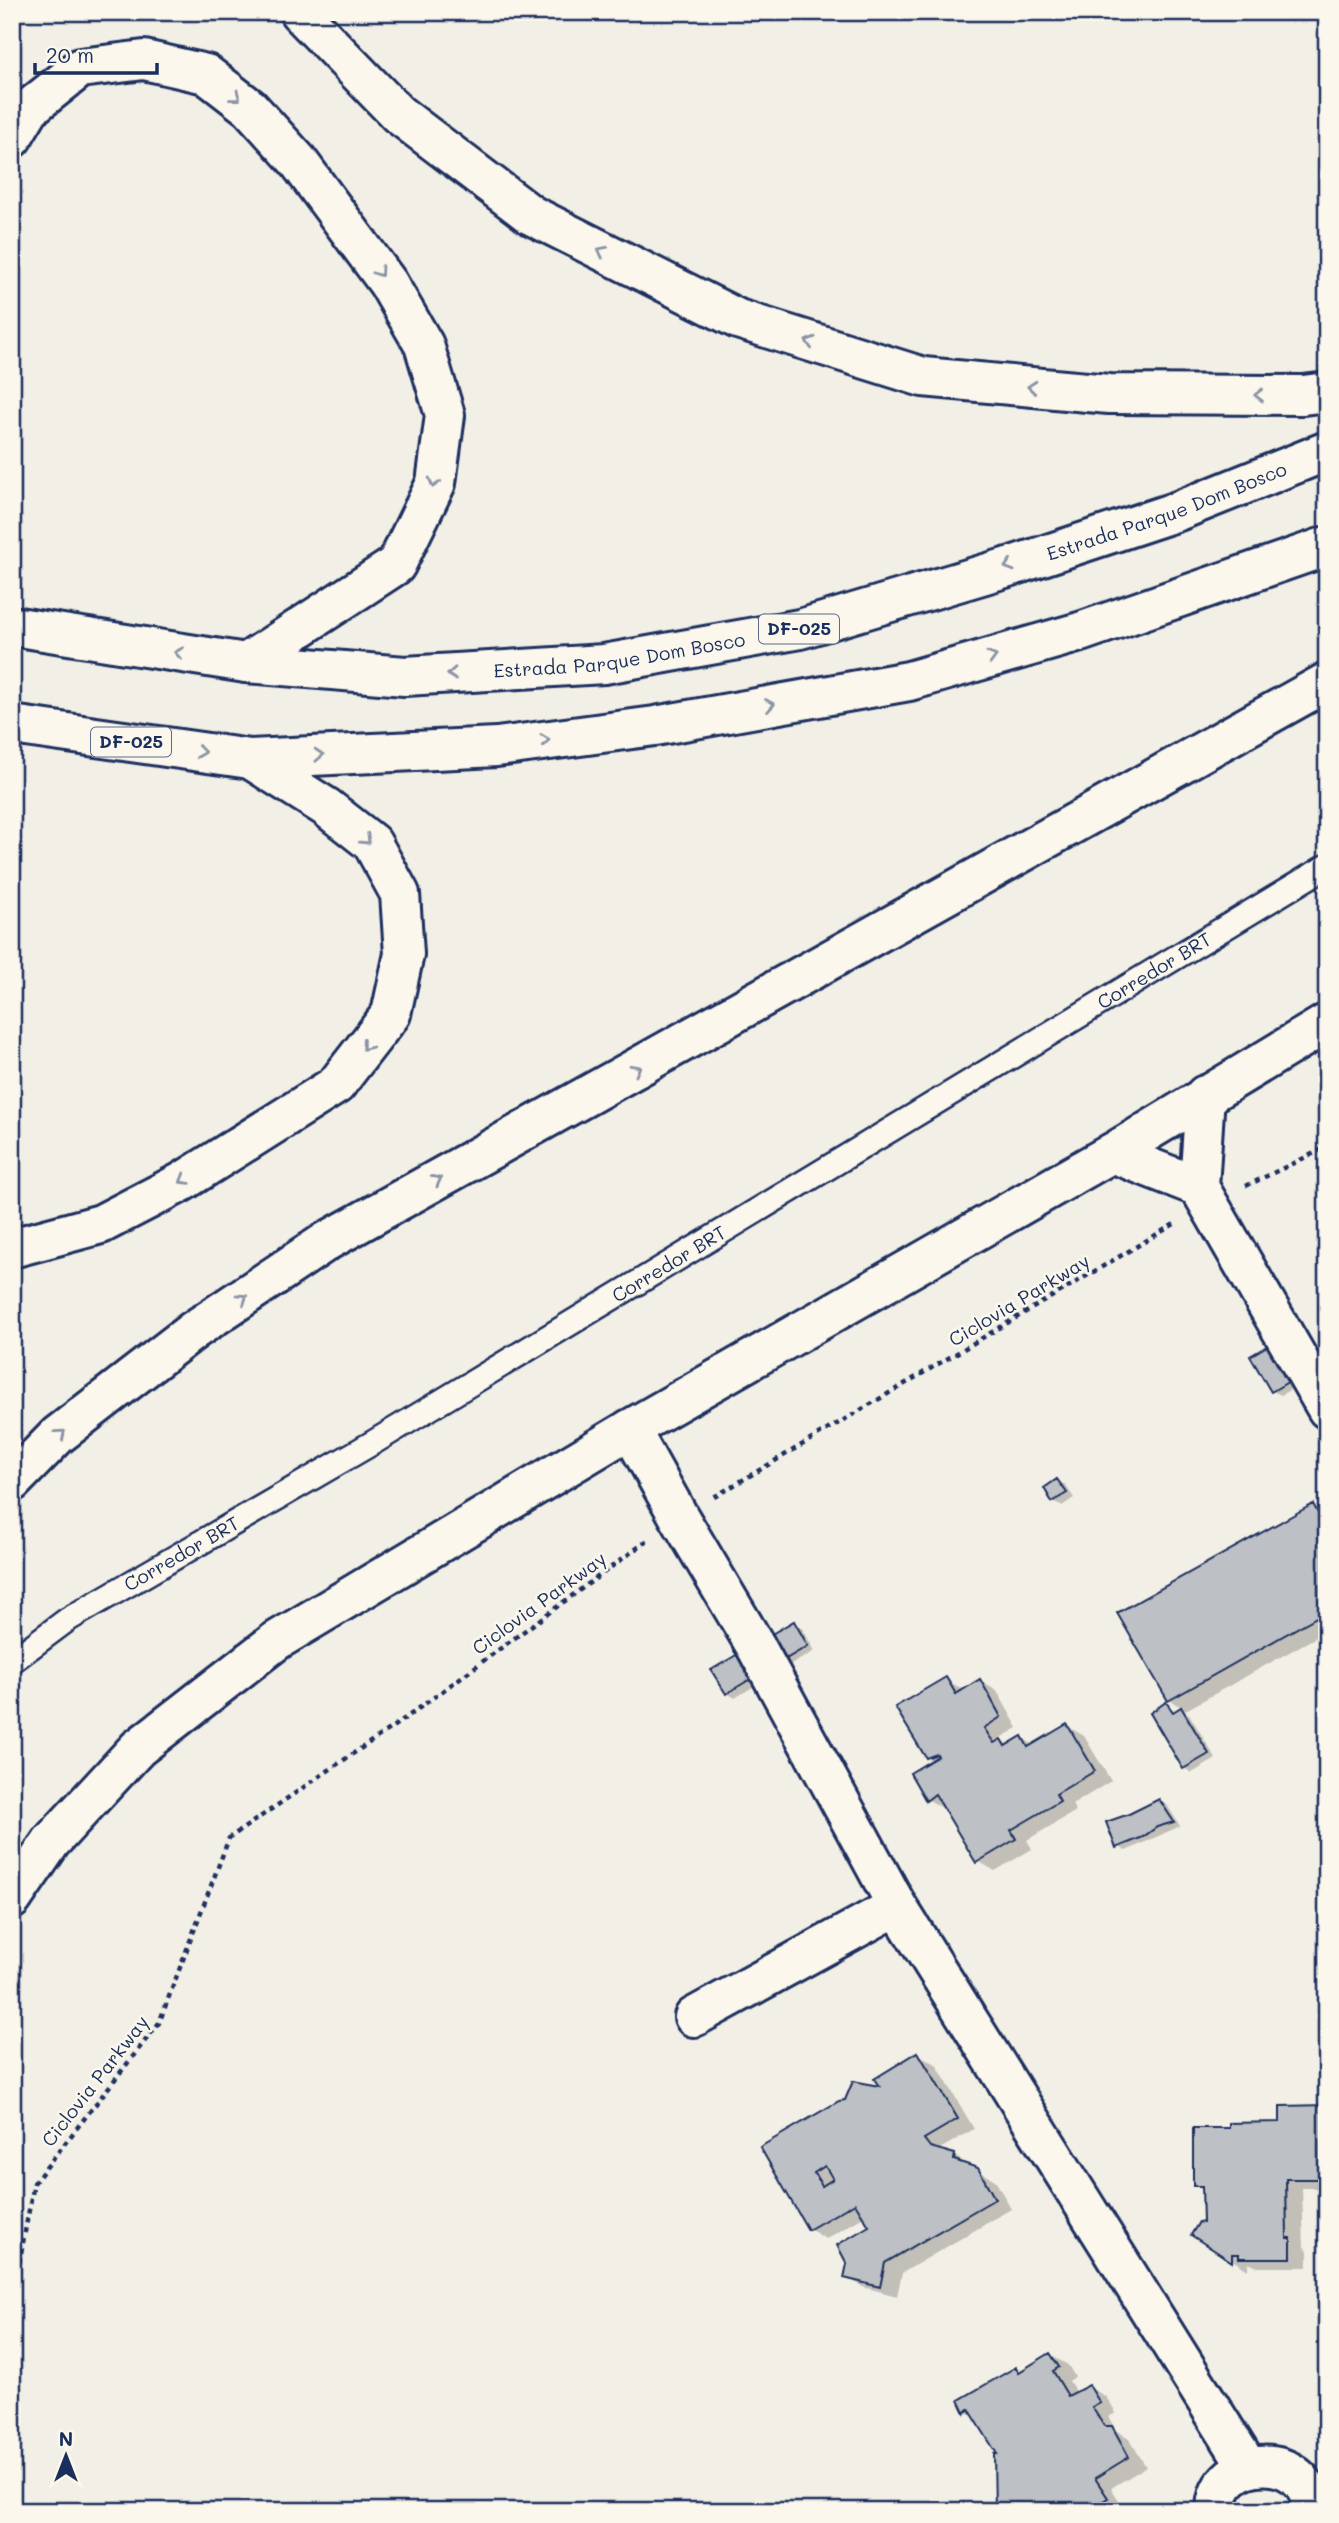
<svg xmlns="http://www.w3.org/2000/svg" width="1339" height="2523" font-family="Mali,sans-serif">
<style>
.shadow{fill:#0003}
.building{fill:#bdc0c4;stroke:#1b2f5e;stroke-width:2;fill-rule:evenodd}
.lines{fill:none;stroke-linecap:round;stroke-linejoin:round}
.service-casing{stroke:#1b2f5e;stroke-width:28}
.minor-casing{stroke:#1b2f5e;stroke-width:44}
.secondary-casing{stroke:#1b2f5e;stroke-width:44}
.trunk-casing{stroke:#1b2f5e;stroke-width:44}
.path{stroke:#1b2f5e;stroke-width:4.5;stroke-dasharray:5 5;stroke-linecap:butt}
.service{stroke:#fbf7ec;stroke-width:23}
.minor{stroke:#fbf7ec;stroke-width:38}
.secondary{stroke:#fbf7ec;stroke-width:38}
.trunk{stroke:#fbf7ec;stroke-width:38}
.oneway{stroke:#8b93a5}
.labels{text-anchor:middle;stroke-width:5;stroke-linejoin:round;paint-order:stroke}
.shield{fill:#fbf7ec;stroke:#5e6b89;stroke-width:2}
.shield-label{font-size:18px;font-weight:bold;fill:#1b2f5e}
.street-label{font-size:19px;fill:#1b2f5e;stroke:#fbf7ec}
</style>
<rect width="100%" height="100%" fill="#f2efe6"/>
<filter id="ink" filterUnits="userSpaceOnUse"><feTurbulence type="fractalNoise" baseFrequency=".0143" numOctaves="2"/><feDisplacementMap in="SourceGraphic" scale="14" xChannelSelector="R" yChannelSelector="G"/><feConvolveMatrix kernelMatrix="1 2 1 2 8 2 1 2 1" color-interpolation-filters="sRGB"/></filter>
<g filter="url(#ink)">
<path class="shadow" d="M1272 1345 1300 1384 1281 1395 1272 1391Z
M1058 1481 1066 1486 1074 1498 1062 1506 1053 1501Z
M1313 1506 1327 1514V1631L1184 1711 1189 1714 1216 1759 1192 1773 1184 1768 1166 1704 1177 1712 1183 1708 1169 1700Z
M794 1623 802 1628 815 1651 789 1666 780 1662Z
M714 1671 764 1680 735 1698 727 1693Z
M946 1679 964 1691 980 1681 997 1691 1018 1728 1000 1738 1009 1746 1022 1738 1034 1745 1067 1726 1084 1736 1111 1781 1072 1805 1076 1811 1027 1840 1032 1849 995 1871 978 1861 944 1809 927 1799 934 1761 927 1757Z
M1159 1801 1167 1805 1180 1826 1126 1851 1118 1846Z
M918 2054 936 2064 974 2129 940 2149 943 2153 954 2156 995 2180 1011 2209 902 2273 897 2296 863 2287 846 2277 871 2227 865 2216 826 2239 809 2229 762 2147 883 2089Z
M1327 2107V2188H1302L1304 2247 1308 2250V2267H1258L1248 2263V2270L1194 2235 1205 2226 1204 2190 1194 2185 1231 2129 1282 2123Z
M1050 2355 1068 2365 1075 2377 1069 2381 1077 2394 1089 2387 1106 2397 1116 2413 1108 2417 1117 2431 1129 2438 1146 2467 1111 2488 1124 2508 1118 2511H996L1001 2456 977 2418 966 2412 961 2401 1016 2369 1021 2372Z"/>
<path class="building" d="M1272 1343 1293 1379 1271 1392 1250 1356Z
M1057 1479 1067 1493 1052 1502 1044 1488Z
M1313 1504 1327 1529V1611L1168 1701 1117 1613Z
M794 1621 808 1646 779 1663 765 1638Z
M743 1651 757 1675 726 1694 711 1670Z
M946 1677 956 1694 980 1679 1001 1717 984 1728 994 1743 1001 1739 1005 1746 1022 1736 1028 1747 1067 1724 1095 1771 1056 1794 1060 1801 1011 1830 1016 1839 976 1863 935 1794 926 1801 910 1773 938 1756 937 1754 926 1758 895 1707Z
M1166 1702 1173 1712 1181 1707 1209 1754 1183 1769 1150 1713Z
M1159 1799 1174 1822 1157 1827 1143 1837 1116 1848 1106 1822 1129 1814Z
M918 2052 958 2119 924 2139 930 2147 955 2154 954 2160 978 2168 995 2199 885 2263 880 2287 844 2278 847 2264 837 2245 869 2226 855 2203 808 2230 760 2147 839 2101 845 2100 853 2081 879 2086 874 2079ZM825 2166 833 2179 822 2186 814 2173Z
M1327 2105V2179H1286L1287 2238H1291V2258H1239V2254H1232V2262L1191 2235 1199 2222 1203 2223 1202 2186H1193V2128H1229V2123L1280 2122V2106Z
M1050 2353 1059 2367 1053 2371 1068 2396 1089 2385 1100 2403 1092 2407 1104 2426H1112L1129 2457 1095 2478 1108 2498 1085 2511H995L994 2454H997L969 2409 965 2413 959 2400 1016 2367 1019 2372Z"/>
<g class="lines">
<defs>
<g id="service">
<path id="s1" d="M12 1661 67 1620 374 1442 1327 866"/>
</g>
<path id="minor" d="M1205 1095 1199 1187 1327 1409
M1112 1153 1199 1187
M630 1429 679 1517 755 1645 897 1906 1248 2467
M694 2017 897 1906
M1216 2511C1216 2451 1312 2450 1312 2511"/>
<path id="secondary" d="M12 1899 51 1842 138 1748 276 1641 630 1429 1112 1153 1327 1023"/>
<g id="trunk">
<path d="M299 12 398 114 531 215 738 319 923 377 1109 394 1303 395 1327 392"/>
<path d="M12 138 30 108 80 68 144 60 206 74 250 108 298 161 388 283 424 345 445 415 436 483 396 565 246 663"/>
<path id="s2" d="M12 626 246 663 405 676 604 664 800 629 1015 565 1178 511 1327 451"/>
<path d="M12 725 250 759 497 747 655 726 909 681 1080 632 1327 546"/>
<path d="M12 1248 101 1224 182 1182 336 1085 391 1014 404 954 400 894 372 843 326 807 250 759"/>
<path d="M12 1482 58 1435 194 1330 327 1241 1327 682"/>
</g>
</defs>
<use href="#service" class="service-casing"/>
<use href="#minor" class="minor-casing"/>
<use href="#secondary" class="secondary-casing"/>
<use href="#trunk" class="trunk-casing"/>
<path class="path" d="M1246 1186 1327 1147
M714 1497 1176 1223
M12 2302 34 2183 159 2023 229 1838 407 1717 648 1540"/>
<use href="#service" class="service"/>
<use href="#minor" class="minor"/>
<use href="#secondary" class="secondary"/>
<use href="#trunk" class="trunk"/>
</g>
<defs><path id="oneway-chevron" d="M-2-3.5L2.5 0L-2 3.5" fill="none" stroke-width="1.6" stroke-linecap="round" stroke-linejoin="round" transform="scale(1.75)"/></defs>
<g class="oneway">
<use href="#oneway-chevron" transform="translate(236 97) rotate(38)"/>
<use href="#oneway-chevron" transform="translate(602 251) rotate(-153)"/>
<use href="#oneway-chevron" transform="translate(379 272) rotate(54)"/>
<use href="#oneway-chevron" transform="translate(810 342) rotate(-163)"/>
<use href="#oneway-chevron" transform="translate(1032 387) rotate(-175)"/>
<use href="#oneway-chevron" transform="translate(1259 395) rotate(-180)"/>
<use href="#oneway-chevron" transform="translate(434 483) rotate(107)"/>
<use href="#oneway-chevron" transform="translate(1009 566) rotate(163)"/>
<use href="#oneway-chevron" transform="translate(179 653) rotate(-171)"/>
<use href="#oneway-chevron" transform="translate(992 657) rotate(-16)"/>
<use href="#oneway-chevron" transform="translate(452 674) rotate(176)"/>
<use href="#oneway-chevron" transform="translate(770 705) rotate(-10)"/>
<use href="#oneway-chevron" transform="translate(545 740) rotate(-7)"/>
<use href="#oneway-chevron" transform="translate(201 752) rotate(8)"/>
<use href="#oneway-chevron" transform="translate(319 755) rotate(-3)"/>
<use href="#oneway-chevron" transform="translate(366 840) rotate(43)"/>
<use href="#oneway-chevron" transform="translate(366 1046) rotate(128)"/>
<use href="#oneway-chevron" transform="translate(636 1069) rotate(-29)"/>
<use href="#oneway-chevron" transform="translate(184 1180) rotate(149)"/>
<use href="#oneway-chevron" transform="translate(437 1180) rotate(-29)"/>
<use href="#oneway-chevron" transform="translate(243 1298) rotate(-34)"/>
<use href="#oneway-chevron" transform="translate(61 1434) rotate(-41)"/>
</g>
</g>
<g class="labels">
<g class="shield">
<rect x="759" y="614.5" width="80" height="29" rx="5"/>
<rect x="91" y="727.5" width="80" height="29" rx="5"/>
</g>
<g class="shield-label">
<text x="799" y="635">DF-025</text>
<text x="131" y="748">DF-025</text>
</g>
<g class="street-label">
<text dy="7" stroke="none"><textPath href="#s2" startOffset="1180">Estrada Parque Dom Bosco</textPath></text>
<text dy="7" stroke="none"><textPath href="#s2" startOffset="612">Estrada Parque Dom Bosco</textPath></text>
<text dy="7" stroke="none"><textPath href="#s1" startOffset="1335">Corredor BRT</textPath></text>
<text dy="7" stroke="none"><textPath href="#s1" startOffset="768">Corredor BRT</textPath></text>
<text transform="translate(1019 1300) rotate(-31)" y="7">Ciclovia Parkway</text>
<text dy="7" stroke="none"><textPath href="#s1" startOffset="201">Corredor BRT</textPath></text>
<text transform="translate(539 1603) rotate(-36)" y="7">Ciclovia Parkway</text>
<text transform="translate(95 2081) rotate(-52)" y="7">Ciclovia Parkway</text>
</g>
</g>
<rect width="1339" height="2523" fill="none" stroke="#fbf7ec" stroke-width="42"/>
<rect x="21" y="21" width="1297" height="2481" fill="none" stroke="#1b2f5e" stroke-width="2.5" filter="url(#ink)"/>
<g transform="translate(66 2456)" stroke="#fbf7ec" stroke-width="5" paint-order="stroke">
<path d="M0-5L12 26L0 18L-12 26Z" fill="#1b2f5e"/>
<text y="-10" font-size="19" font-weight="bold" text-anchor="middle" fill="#1b2f5e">N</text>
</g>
<path d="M35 63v10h122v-10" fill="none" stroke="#1b2f5e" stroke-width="3.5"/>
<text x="46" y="63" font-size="21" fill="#1b2f5e" stroke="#fbf7ec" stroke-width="5" paint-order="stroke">20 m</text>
</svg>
